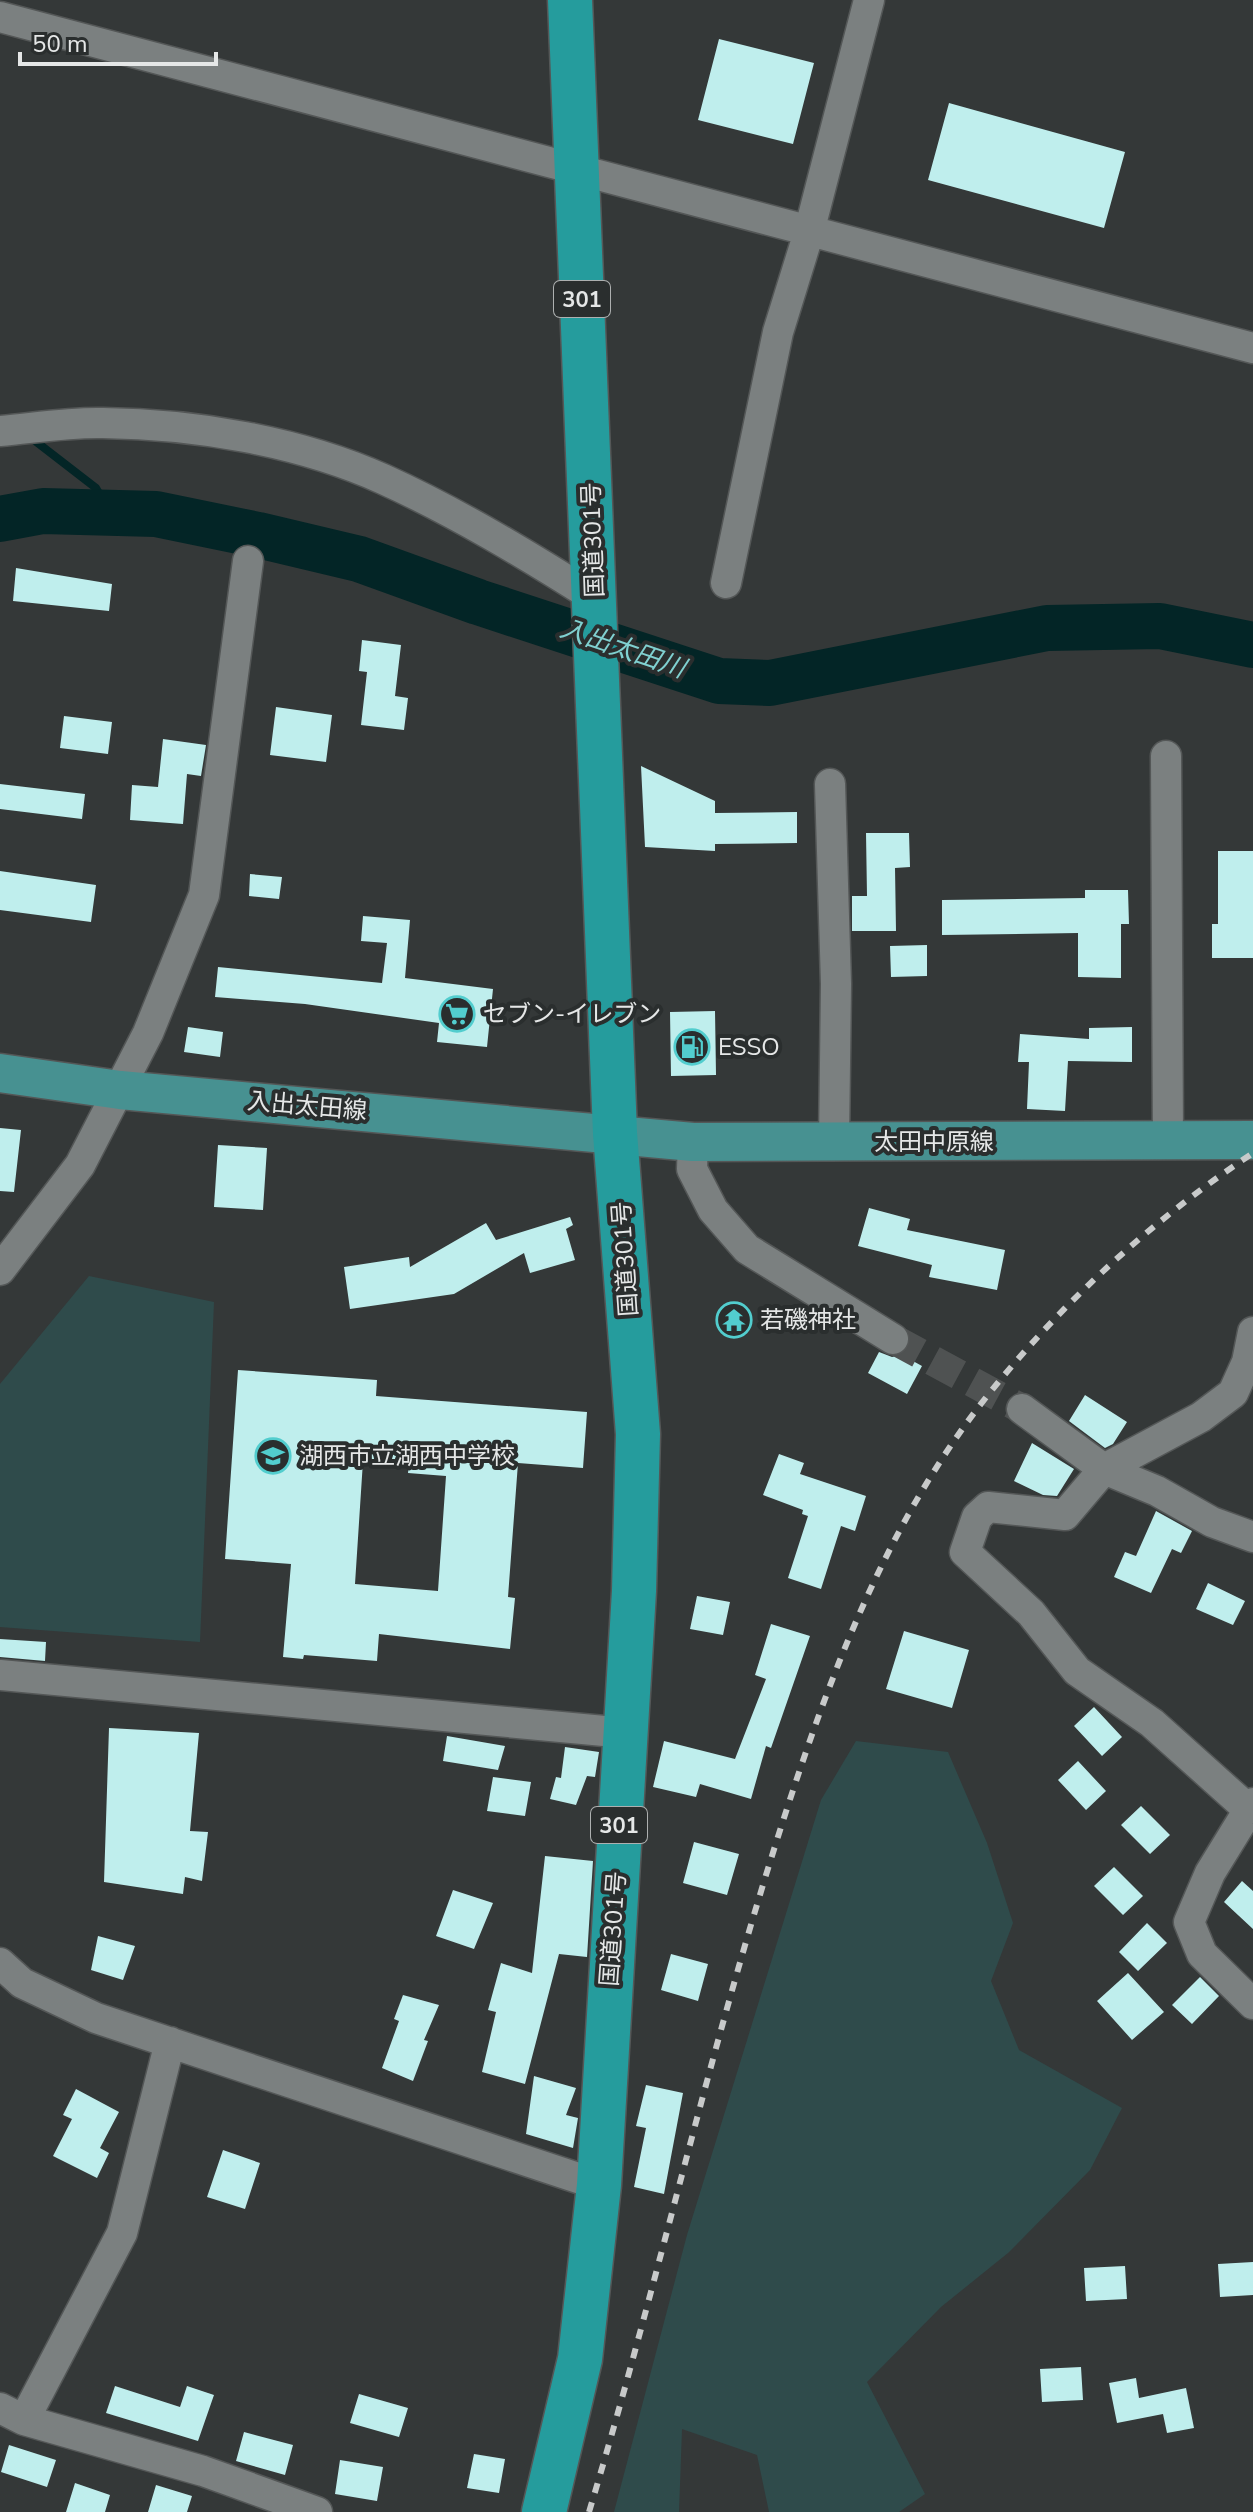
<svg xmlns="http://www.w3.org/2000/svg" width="1253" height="2512" font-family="'Nunito Sans','Noto Sans JP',sans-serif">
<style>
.green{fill:#2f4b4b}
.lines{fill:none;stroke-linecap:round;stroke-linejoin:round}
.stream{stroke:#032526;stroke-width:8}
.river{stroke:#032526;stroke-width:46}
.building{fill:#bfeeed;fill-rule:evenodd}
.minor-tunnel{stroke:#4f5252;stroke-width:30;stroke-dasharray:30 15;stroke-linecap:butt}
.minor-casing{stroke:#545757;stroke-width:33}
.major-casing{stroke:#545757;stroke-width:41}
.highway-casing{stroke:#545757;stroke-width:47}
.minor{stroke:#7b8080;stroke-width:30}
.major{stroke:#479191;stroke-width:38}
.highway{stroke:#259c9d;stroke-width:44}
.rail{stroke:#c8caca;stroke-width:6;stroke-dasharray:10 10;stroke-linecap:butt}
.labels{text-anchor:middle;stroke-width:8;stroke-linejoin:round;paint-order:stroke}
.shield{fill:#2a2e2e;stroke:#adb0b0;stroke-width:2}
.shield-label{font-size:22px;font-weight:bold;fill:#e5e7e7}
.street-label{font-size:24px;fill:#e5e7e7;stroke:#2a2e2e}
.poi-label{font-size:24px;fill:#e5e7e7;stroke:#2a2e2e;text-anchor:start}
.water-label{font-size:26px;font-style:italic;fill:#80d0d0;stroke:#2a2e2e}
</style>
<rect width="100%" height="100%" fill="#343838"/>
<path class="green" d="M89 1276 214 1302 200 1642 0 1627V1384Z
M856 1741 948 1752 987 1843 1013 1923 991 1981 1019 2050 1122 2108 1090 2170 1008 2253 941 2307 867 2382 925 2494 899 2512H769L757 2455 682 2429 679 2512H614L687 2235 821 1800Z"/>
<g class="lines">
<path class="stream" d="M30 437 96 488 110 512"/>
<path class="river" d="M0 519 43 511 156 514 258 535 359 559 478 602 719 681 770 683 1047 628 1160 626 1253 645"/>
</g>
<path class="building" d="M719 39 814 63 793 144 698 120Z
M949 103 1125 152 1104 228 928 180Z
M16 568 112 584 109 611 13 601Z
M362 640 401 645 395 696 408 698 404 730 361 725 367 672 359 671Z
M276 707 332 715 326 762 270 755Z
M64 716 112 722 108 754 60 748Z
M163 739 206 745 201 776 187 774 183 824 130 820 132 785 158 787Z
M641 766 715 801V813L797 812V843L715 844V851L645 847Z
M0 784 85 794 82 819 0 809Z
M866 833H909L910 867 895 868 896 931H852V896H867Z
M1218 851H1253V958H1212V924H1218Z
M0 871 96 885 91 922 0 910Z
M250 874 282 877 279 899 249 896Z
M1085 890H1128L1129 924H1121V978L1078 977V933L942 935V900L1085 898Z
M363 916 410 920 405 978 493 989 487 1047 437 1042 439 1023 305 1004 215 997 218 967 382 983 387 943 361 941Z
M927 945V976L891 977 890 946Z
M715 1011 716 1075 671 1076 670 1012Z
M188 1027 223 1032 220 1057 184 1052Z
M1132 1027V1062L1068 1061 1065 1111 1027 1109 1029 1062H1018L1020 1034 1089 1039V1028Z
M0 1128 21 1130 14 1192 0 1191Z
M218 1145 267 1148 263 1210 214 1207Z
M869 1208 910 1219 907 1230 1005 1250 997 1290 929 1277 932 1265 858 1246Z
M570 1217 573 1225 566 1229 575 1260 530 1273 524 1253 454 1294 350 1309 344 1267 409 1257 410 1267 486 1223 496 1240Z
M879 1352 892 1357 902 1355 922 1366 907 1394 868 1373Z
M238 1370 377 1380 376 1396 587 1412 583 1468 518 1463 508 1597 515 1598 510 1649 379 1634 377 1661 304 1655 303 1659 283 1657 291 1564 225 1559ZM363 1461 409 1464 408 1473 446 1476 438 1591 355 1584Z
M1085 1395 1127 1422 1113 1444 1105 1448 1069 1421Z
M1032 1443 1074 1469 1057 1496 1043 1495 1014 1481Z
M779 1454 804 1463 800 1474 866 1496 855 1531 841 1526 821 1589 788 1578 808 1516 802 1514 803 1510 763 1495Z
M1156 1511 1192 1531 1181 1553 1172 1549 1151 1593 1114 1577 1125 1552 1136 1556Z
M1208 1583 1245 1601 1233 1625 1196 1609Z
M697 1596 730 1602 723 1635 690 1629Z
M771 1624 810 1636 771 1748 766 1746 751 1799 700 1784 696 1797 653 1787 664 1741 735 1759 766 1679 755 1675Z
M904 1631 969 1650 952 1708 886 1689Z
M0 1639 46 1642 45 1661 0 1657Z
M1094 1707 1122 1737 1102 1756 1074 1726Z
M109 1728 199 1733 190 1831 208 1832 202 1881 185 1877 183 1894 104 1882Z
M447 1736 505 1746 498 1770 443 1761Z
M565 1747 599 1752 595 1777 587 1776 576 1805 550 1799 556 1777 561 1778Z
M1078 1761 1106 1791 1086 1810 1058 1780Z
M493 1777 531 1782 525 1816 487 1811Z
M1141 1806 1170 1835 1150 1854 1121 1825Z
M694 1842 739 1854 727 1895 683 1883Z
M545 1856 593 1861 587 1957 559 1954 525 2084 482 2072 496 2012 488 2010 501 1963 532 1973Z
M1114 1867 1143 1896 1123 1915 1094 1886Z
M1242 1881 1253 1891V1929L1224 1902Z
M453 1890 493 1903 474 1949 436 1936Z
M1147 1923 1167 1943 1138 1971 1119 1952Z
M98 1936 135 1946 123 1980 91 1970Z
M671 1954 708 1964 698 2001 661 1990Z
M1128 1973 1164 2012 1132 2040 1097 2001Z
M1200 1977 1219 1996 1192 2024 1172 2005Z
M403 1995 439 2005 424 2040 428 2041 413 2081 382 2068 399 2021 394 2019Z
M534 2076 576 2088 566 2115 578 2118 573 2148 526 2134Z
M646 2085 683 2093 664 2194 634 2187 646 2128 636 2126Z
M76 2089 119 2112 100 2148 109 2153 97 2178 53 2156 72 2119 63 2115Z
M223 2150 260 2163 245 2209 207 2197Z
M1253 2262V2295L1220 2297 1218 2264Z
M1125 2266 1127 2299 1086 2301 1084 2268Z
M1081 2367 1083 2400 1042 2402 1040 2369Z
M1136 2378 1139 2398 1186 2388 1194 2428 1167 2433 1163 2414 1117 2423 1109 2383Z
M115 2386 180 2407 187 2386 214 2395 198 2441 106 2413Z
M359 2394 408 2408 399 2437 350 2423Z
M244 2432 293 2445 285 2475 236 2461Z
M9 2445 56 2460 47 2487 1 2472Z
M474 2454 505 2459 499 2493 467 2488Z
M340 2460 383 2467 377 2501 335 2494Z
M75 2483 110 2495 105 2512H66Z
M156 2485 192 2496 187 2512H148Z"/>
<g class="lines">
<path class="minor-tunnel" d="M893 1339 1022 1409"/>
<defs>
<path id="minor" d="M0 17 1253 348
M0 431C34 428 69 422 103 423 195 424 298 441 383 479 456 512 527 555 595 598
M726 583 778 332 809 232 869 0
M1166 756 1168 1140
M830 784 836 984 834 1142
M693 1142 692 1169 713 1210 747 1249 893 1339
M0 1270 80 1165 148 1033 204 895 248 561
M1022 1409 1104 1469 1157 1491 1212 1522 1253 1537
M0 1675 626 1733
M1253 1803 1210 1873 1189 1922 1202 1954 1253 2004
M1248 1809 1152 1723 1077 1671 1031 1613 965 1552 977 1517 988 1507 1065 1515 1104 1469 1201 1417 1233 1393 1247 1362 1253 1332
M0 1963 22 1983 96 2018 599 2185
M0 2408 24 2420 203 2471 317 2512
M24 2420 122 2233 170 2042"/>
<path id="major" d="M0 1073 120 1090 693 1142 1253 1140"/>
<path id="highway" d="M544 2512 580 2359 599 2185 634 1591 638 1434 615 1133 570 0"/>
</defs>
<use href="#minor" class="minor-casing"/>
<use href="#major" class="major-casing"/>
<use href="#highway" class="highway-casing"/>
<use href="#minor" class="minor"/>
<use href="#major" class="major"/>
<use href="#highway" class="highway"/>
<path class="rail" d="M589 2512C656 2290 706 2064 776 1843 825 1688 882 1530 984 1400 1060 1304 1151 1221 1253 1153"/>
</g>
<defs>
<symbol id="supermarket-ring" viewBox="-11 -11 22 22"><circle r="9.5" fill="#2a2e2e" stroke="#52cdce" stroke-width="1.5"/><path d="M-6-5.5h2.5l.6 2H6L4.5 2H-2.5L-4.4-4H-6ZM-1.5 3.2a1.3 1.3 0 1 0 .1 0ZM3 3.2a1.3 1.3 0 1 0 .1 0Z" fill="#52cdce"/></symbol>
<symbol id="fuel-ring" viewBox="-11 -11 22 22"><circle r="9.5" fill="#2a2e2e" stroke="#52cdce" stroke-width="1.5"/><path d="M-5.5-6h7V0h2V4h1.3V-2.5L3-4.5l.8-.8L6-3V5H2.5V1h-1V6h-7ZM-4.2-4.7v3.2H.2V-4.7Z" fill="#52cdce"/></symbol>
<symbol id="temple-ring" viewBox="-11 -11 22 22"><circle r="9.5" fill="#2a2e2e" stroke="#52cdce" stroke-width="1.5"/><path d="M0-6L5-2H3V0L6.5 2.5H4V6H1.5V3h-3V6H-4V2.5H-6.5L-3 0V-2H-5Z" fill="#52cdce"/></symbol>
<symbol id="school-ring" viewBox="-11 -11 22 22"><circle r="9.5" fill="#2a2e2e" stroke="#52cdce" stroke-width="1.5"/><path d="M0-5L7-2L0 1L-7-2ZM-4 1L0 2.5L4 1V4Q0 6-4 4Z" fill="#52cdce"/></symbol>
</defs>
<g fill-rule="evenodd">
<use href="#supermarket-ring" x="437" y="994" width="40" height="40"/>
<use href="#fuel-ring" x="672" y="1027" width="40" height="40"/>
<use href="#temple-ring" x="714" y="1300" width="40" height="40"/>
<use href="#school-ring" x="253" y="1436" width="40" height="40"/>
</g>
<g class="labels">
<g class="shield">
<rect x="554" y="281" width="56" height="36" rx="6"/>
<rect x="591" y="1807" width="56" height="36" rx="6"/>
</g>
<g class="shield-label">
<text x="582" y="307">301</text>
<text x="619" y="1833">301</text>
</g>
<g class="street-label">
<text transform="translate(593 540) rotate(-92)" y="8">国道301号</text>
<text transform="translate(307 1106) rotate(5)" y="8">入出太田線</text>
<text x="934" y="1150">太田中原線</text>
<text transform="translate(625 1259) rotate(-94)" y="8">国道301号</text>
<text transform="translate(613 1929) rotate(-86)" y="8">国道301号</text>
</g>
<g class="poi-label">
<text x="483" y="1022">セブン-イレブン</text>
<text x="718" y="1055">ESSO</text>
<text x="760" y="1328">若磯神社</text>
<text x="299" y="1464">湖西市立湖西中学校</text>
</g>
<g class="water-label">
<text transform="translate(623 648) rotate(19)" y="9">入出太田川</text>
</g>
</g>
<path d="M20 52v12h196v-12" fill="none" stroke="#e5e7e7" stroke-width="4"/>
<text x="32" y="52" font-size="24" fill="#e5e7e7" stroke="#2a2e2e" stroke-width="6" paint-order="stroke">50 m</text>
</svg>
